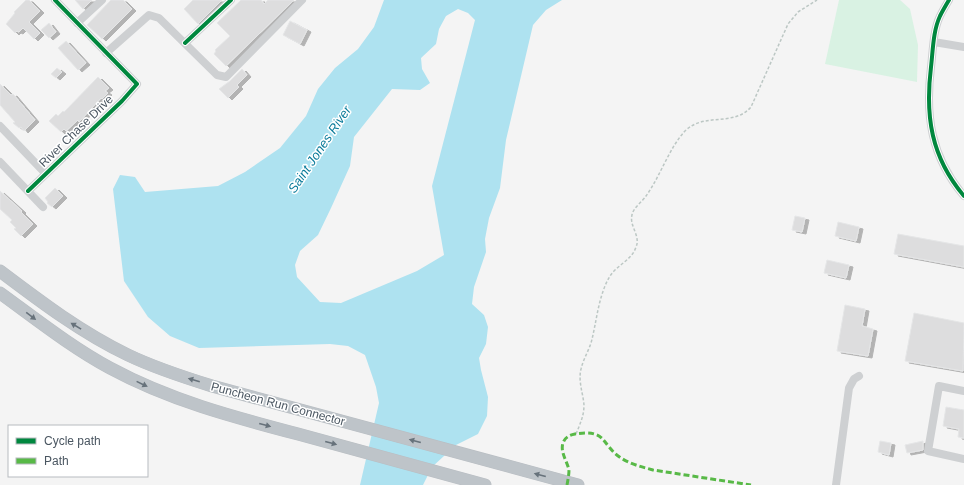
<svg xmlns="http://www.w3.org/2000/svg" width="964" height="485" font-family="Arial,sans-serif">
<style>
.green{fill:#d9f2e3}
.water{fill:#aee2f0;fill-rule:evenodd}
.building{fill:#ddddde;stroke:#e5e6e7;filter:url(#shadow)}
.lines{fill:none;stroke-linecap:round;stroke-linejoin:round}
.highway-casing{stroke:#b9bec3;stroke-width:13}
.path{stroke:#bcc7c4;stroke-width:1.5;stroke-dasharray:3 2;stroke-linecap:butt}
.minor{stroke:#ced0d2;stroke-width:8}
.highway{stroke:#bec4c9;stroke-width:12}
.quiet{stroke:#58b947;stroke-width:3;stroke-dasharray:6 3;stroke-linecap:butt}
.cycleway-casing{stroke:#fff;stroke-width:6}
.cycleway{stroke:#00873e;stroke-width:4}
.oneway{fill:#67727b}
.labels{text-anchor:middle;stroke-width:3;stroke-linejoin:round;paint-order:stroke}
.street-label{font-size:12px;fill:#4a5661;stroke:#fff}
.water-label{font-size:13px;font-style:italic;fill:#0c7c9b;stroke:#fff}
</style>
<defs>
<filter id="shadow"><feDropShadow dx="4" dy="2" stdDeviation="0" flood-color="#0004"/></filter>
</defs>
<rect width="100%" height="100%" fill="#f4f4f4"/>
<path class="green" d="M839 0H900L910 9 918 45 917 82 825 64Z"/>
<path class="water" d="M384 0H562L546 10 533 25 506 140 500 188 489 218 485 239 486 252 474 287 472 304 484 315 488 327 486 344 479 358 481 370 488 397 487 416 478 434 456 445 432 467 423 485H360L379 403 376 387 365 355 348 346 330 344 199 348 170 336 148 317 124 281 113 189 120 175 135 177 145 192 218 186 245 172 280 148 306 116 318 89 335 68 358 49 374 27ZM458 9 468 13 475 20 432 186 444 255 417 271 341 303 320 302 297 277 295 265 300 251 318 235 331 208 350 166 354 137 392 89 420 90 430 83 422 69 421 58 436 44 439 29 446 16Z"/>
<path class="building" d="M26 0H29L40 11 29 22 40 33 34 39 23 28 19 32 17 31 15 33 6 24 15 13 14 12Z
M75 0H92L83 9Z
M111 0H123L132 9 102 39 87 25Z
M193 0H222L198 24 184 9Z
M241 0H261L264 4 268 0H294L226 66 214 54 216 51 215 50 230 36 217 23Z
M290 21 307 30 300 44 283 35Z
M49 23 56 32 49 38 41 30Z
M66 41 86 63 78 70 58 48Z
M57 68 62 72 56 78 51 74Z
M242 69 247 75 237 85 239 87 228 98 219 89 230 81Z
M98 77 109 88 105 91 108 93 102 99 101 98 79 122 78 120 66 131 64 129 61 132 49 121 56 114 58 116 63 111 64 112Z
M0 84 11 95 13 94 35 120 24 131 21 127 19 128 13 123 15 122 0 105Z
M55 188 63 196 52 207 47 203 48 202 45 198Z
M0 191 22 211 21 212 33 224 21 236 14 229 16 228 10 222 12 220 0 209Z
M795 216 805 218 802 232 792 230Z
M838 222 859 227 856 241 835 236Z
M898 234 964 246V267L894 254Z
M827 260 849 265 846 278 824 273Z
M845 305 865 309 862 326 873 329 868 356 837 351Z
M914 313 964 323 963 371 905 361Z
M946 407 964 410V438L958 437 959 429 943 426Z
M880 441 891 443 889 455 878 452Z
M923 441V450L907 453 905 445Z"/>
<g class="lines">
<defs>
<path id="highway" d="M0 271C41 302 82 333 128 355 155 368 183 377 212 386L578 485
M0 293C36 319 71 347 110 368 169 400 233 417 298 434 360 451 423 468 485 485"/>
</defs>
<use href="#highway" class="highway-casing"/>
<path class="path" d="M576 434C580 424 584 416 584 405 583 393 578 381 581 369 583 360 588 352 591 343 597 321 598 296 610 276 617 265 632 260 636 247 641 236 629 226 632 215 633 208 642 202 646 196 660 177 669 148 685 131 704 112 734 127 751 107L788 24 798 12 817 0"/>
<path class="minor" d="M949 0C946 5 943 10 940 16 933 31 933 50 931 67 925 116 931 157 964 196
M77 23 102 0
M934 42 964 47
M185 43 231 0
M106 53 149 15 159 18 217 75 226 77 302 0
M0 126 46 174
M0 162 43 207
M28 191 122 101 137 84 55 0
M964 391 939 386 928 451 964 459
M836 485 849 388 854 379 859 376"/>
<use href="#highway" class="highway"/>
<path class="quiet" d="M567 485C568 480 569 474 569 470 567 461 560 452 563 443 565 437 570 435 575 434 608 429 600 444 621 458 630 464 642 467 653 470L751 485"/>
<defs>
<path id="cycleway" d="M949 0C946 5 943 10 940 16 933 31 933 50 931 67 925 116 931 157 964 196
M185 43 231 0
M28 191 122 101 137 84 55 0"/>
</defs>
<use href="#cycleway" class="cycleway-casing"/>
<use href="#cycleway" class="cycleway"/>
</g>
<defs><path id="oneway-solid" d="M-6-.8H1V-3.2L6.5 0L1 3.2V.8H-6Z"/></defs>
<g class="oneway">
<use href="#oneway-solid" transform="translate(31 316) rotate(37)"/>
<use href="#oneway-solid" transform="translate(76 326) rotate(-149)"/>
<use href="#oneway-solid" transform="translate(194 380) rotate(-164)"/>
<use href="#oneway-solid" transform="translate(142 384) rotate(26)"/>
<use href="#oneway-solid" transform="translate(265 425) rotate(15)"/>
<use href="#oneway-solid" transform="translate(415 441) rotate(-165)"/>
<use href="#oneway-solid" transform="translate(331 443) rotate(15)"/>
<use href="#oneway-solid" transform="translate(540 475) rotate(-165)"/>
</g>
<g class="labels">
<g class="street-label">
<text transform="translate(76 131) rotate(-44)" y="4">River Chase Drive</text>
<text transform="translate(278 404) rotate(15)" y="4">Puncheon Run Connector</text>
</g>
<g class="water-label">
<text transform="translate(319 149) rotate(-56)" y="5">Saint Jones River</text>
</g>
</g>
<rect x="8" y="425" width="140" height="52" fill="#ffffff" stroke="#b7bbc0"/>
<rect x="16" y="438" width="20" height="6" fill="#00873e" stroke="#b7bbc0"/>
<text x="44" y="445" font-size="12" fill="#4a5661">Cycle path</text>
<rect x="16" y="458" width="20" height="6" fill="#58b947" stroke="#b7bbc0"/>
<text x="44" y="465" font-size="12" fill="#4a5661">Path</text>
</svg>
